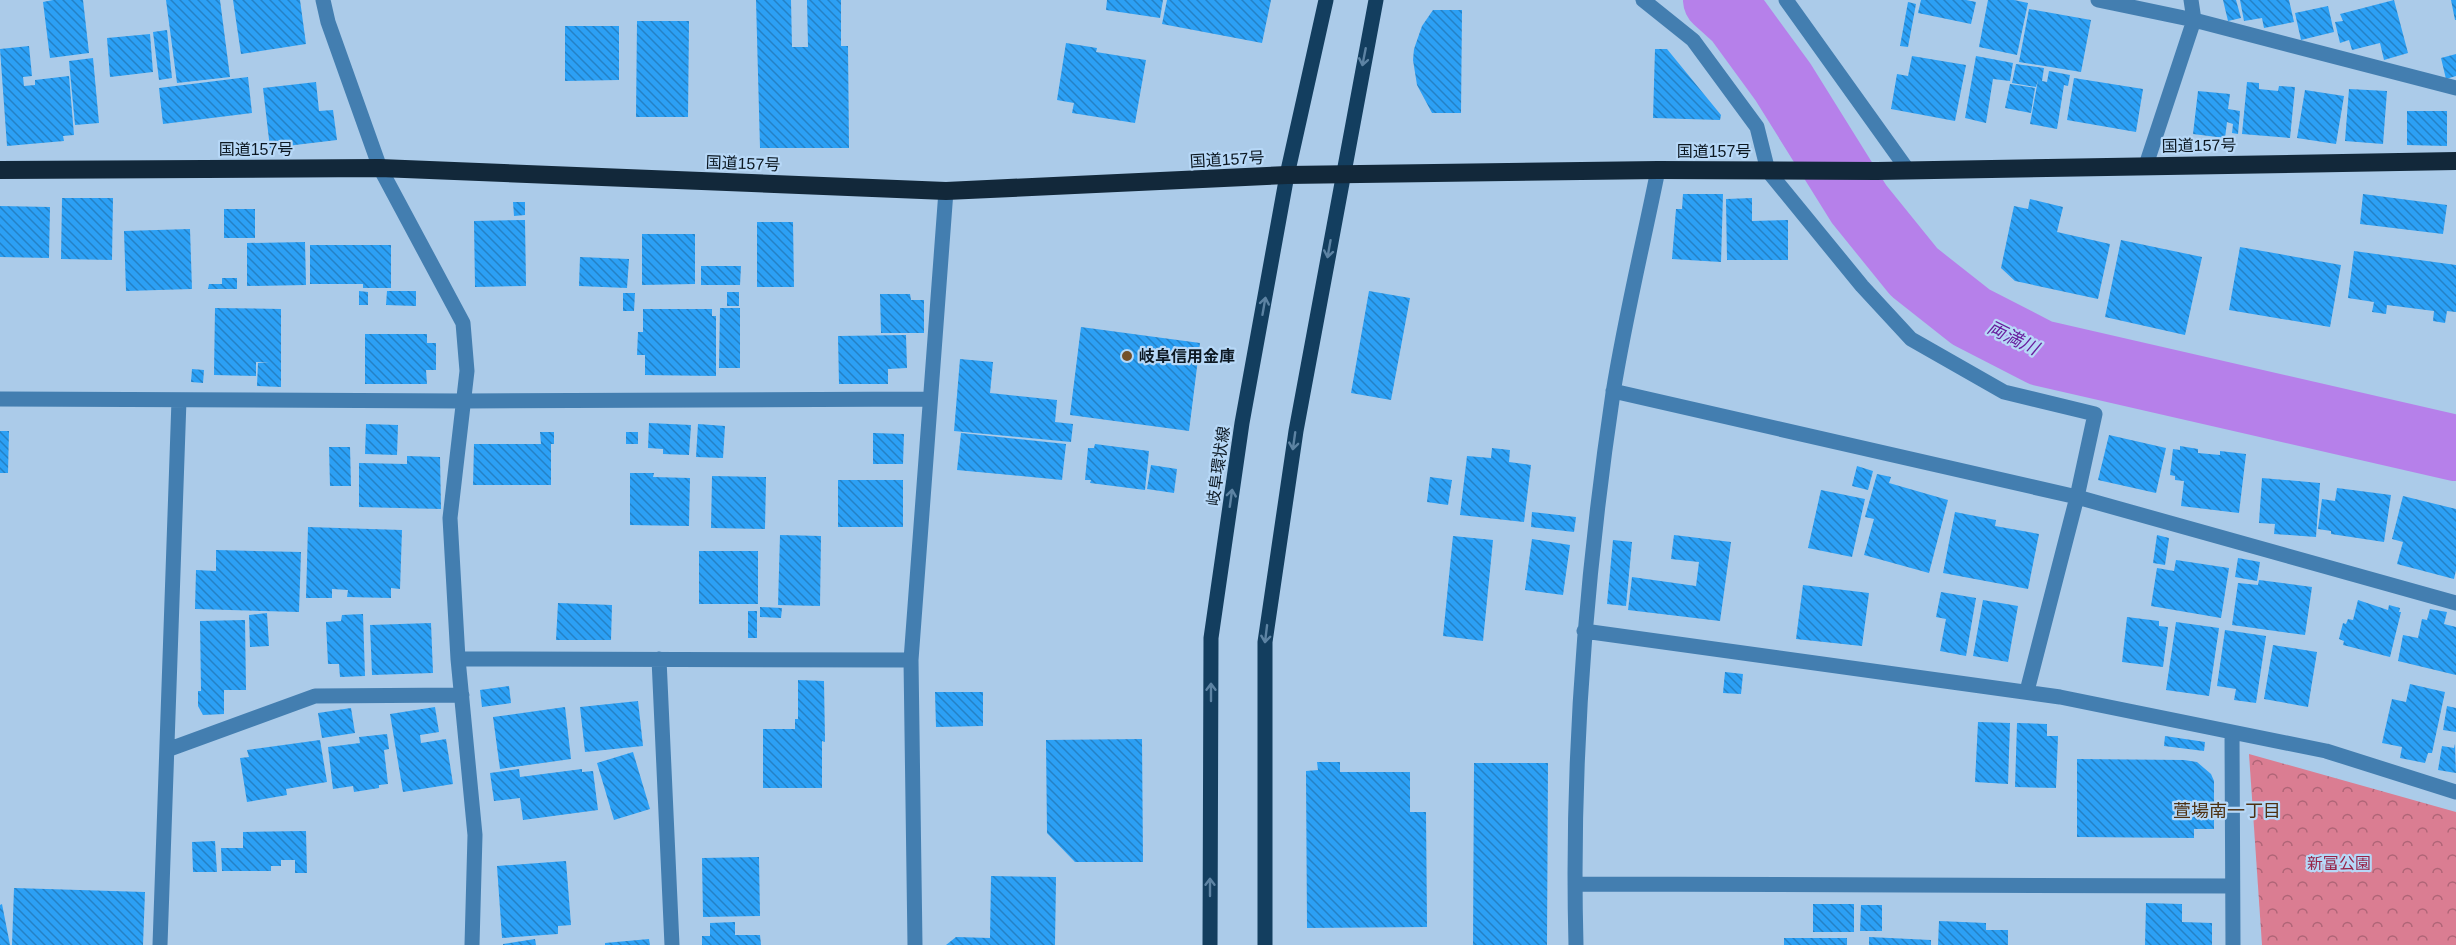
<svg xmlns="http://www.w3.org/2000/svg" width="2456" height="945" font-family="Arial,'Noto Sans JP',sans-serif">
<style>
.park{fill:url(#park-crowns)}
.lines{fill:none;stroke-linecap:round;stroke-linejoin:round}
.river{stroke:#b680ea;stroke-width:66}
.building{fill:url(#building-back-hatch)}
.minor{stroke:#437eb0;stroke-width:15}
.major{stroke:#133e5f;stroke-width:15}
.highway{stroke:#12283a;stroke-width:18}
.oneway{stroke:#5d83a3}
.poi-dot{fill:#74502a;stroke:#b7d8f7;stroke-width:2}
.labels{text-anchor:middle;stroke-width:4.5;stroke-linejoin:round;paint-order:stroke}
.street-label{font-size:16px;fill:#0c1822;stroke:#b7d8f7}
.poi-label{font-size:16px;font-weight:bold;fill:#0c1822;stroke:#b7d8f7;text-anchor:start}
.park-label{font-size:16px;fill:#972449;stroke:#b7d8f7}
.water-label{font-size:18px;font-style:italic;fill:#691e9d;stroke:#b7d8f7}
.neighbourhood-label{font-size:18px;fill:#4d3112;stroke:#b7d8f7}
</style>
<defs>
<pattern id="park-crowns" width="20" height="18" patternUnits="userSpaceOnUse" patternTransform="scale(1.5)"><rect width="20" height="18" fill="#da7d92"/><path d="M2 6a3 3 0 1 1 6 0M12 15a3 3 0 1 1 6 0" fill="none" stroke="#af6577"/></pattern>
<pattern id="building-back-hatch" width="6" height="6" patternUnits="userSpaceOnUse" patternTransform="scale(1.5)"><rect width="6" height="6" fill="#2ca0f5"/><path d="M-1 5l2 2M0 0l6 6M5-1l2 2" fill="none" stroke="#2481c6"/></pattern>
</defs>
<rect width="100%" height="100%" fill="#abcbe9"/>
<path class="park" d="M2249 754 2456 812V945H2262Z"/>
<g class="lines">
<path class="river" d="M1716 0 1737 19 1783 82 1859 204 1914 272 1971 317 2041 353 2456 448"/>
</g>
<path class="building" d="M53 0H83L89 53 50 58 43 2Z
M166 0H220L230 77 177 83Z
M233 0H300L306 44 241 54Z
M756 0H791L792 47H808L807 0H841V46H848L849 148H760Z
M1107 0H1163L1160 18 1106 10Z
M1167 0H1271L1262 43 1162 24Z
M1921 0H1966L1976 2 1971 24 1918 13Z
M1988 0H2014L2028 3 2017 55 1979 47Z
M2223 0H2236L2241 18 2228 21Z
M2240 0H2289L2294 22 2264 28 2262 18 2244 21Z
M2394 0 2408 53 2384 60 2380 43 2352 50 2349 40 2340 43 2335 22 2343 21 2340 14Z
M2451 0H2456V20H2455Z
M1908 2 1916 4 1908 47 1900 46Z
M2328 6 2334 32 2301 40 2295 13Z
M2029 9 2091 20 2081 72 2019 62Z
M1433 10H1462L1461 113H1432L1417 85 1413 60 1414 49 1422 26Z
M637 21H689L688 117H636Z
M565 26H619V80L565 81Z
M167 30 172 78 159 80 153 32Z
M150 34 153 72 110 77 107 38Z
M1066 43 1097 48 1096 52 1146 60 1135 123 1072 113 1074 103 1057 100Z
M29 46 32 76 23 77 24 86 35 85V80L69 76 74 135 63 136 64 141 7 146 0 49Z
M1655 49H1667L1721 115 1720 120 1653 118Z
M2456 54V76L2446 79 2441 58Z
M1912 56 1966 65 1955 121 1891 109 1897 74 1908 76Z
M1976 56 2013 63 2010 81 1993 79 1986 123 1965 118Z
M93 58 99 123 75 125 69 61Z
M2016 64 2044 68 2042 81 2047 82 2049 71 2070 75 2068 86 2064 85 2057 129 2030 124 2038 80 2036 87 2012 83Z
M248 77 252 113 163 124 159 88Z
M2074 78 2143 89 2136 132 2067 120Z
M316 82 319 111 333 110 337 140 270 148 263 88Z
M2247 82 2259 83V89L2278 91 2279 86 2295 87 2290 138 2242 134Z
M2010 84 2035 88 2031 113 2005 108Z
M2349 89 2387 91 2383 144 2345 141Z
M2305 90 2344 96 2336 144 2297 138Z
M2198 91 2230 94 2228 109 2240 111 2238 134 2232 133 2233 124 2227 122 2225 138 2193 134Z
M2407 111H2447V146L2407 145Z
M1683 194H1723L1721 262 1672 259 1676 209H1682Z
M2363 194 2447 205 2443 234 2360 224Z
M62 198H113L112 260 61 259Z
M1752 198V221L1788 220V260H1727L1726 199Z
M2030 199 2063 207 2057 232 2110 244 2098 299 2015 281 2001 268 2014 206 2028 209Z
M513 202H525V215L514 216Z
M0 206 50 207 49 258 0 257Z
M224 209H255V238H224Z
M525 220 526 286 475 287 474 221Z
M757 222H793L794 287H757Z
M190 229 192 289 126 291 124 231Z
M642 234H695V284L642 285Z
M2121 240 2202 257 2185 335 2105 317Z
M305 242 306 285 247 286V243Z
M310 245H391V288H363V284H310Z
M2240 247 2341 265 2330 327 2229 310Z
M2354 251 2456 265V312L2447 311 2445 323 2433 321 2434 311 2387 305 2386 314 2372 312 2374 302 2348 298Z
M580 257 629 259 627 288 579 286Z
M701 266H741L740 285H701Z
M222 278H237V289H208L209 284H222Z
M359 291 368 292V305H359Z
M387 291H416V306L386 305Z
M1369 291 1410 298 1391 400 1351 393Z
M727 292H739V306H727Z
M623 293H635L634 311H623Z
M880 294H910L911 300H924V333H881Z
M215 308 281 309V387L257 386 258 363 269 362H256V376L214 375Z
M720 308H740V368H719Z
M643 309H712V316H716V376L645 375V355H637L638 332H643Z
M1081 327 1200 343 1189 431 1070 415Z
M365 334H427V343H436V370H426L427 384H365Z
M906 335 907 368 888 369V384H839L838 336Z
M960 359 993 362 990 393 1057 400 1055 422 1073 424 1071 442 954 431Z
M192 369 204 370 203 383 191 382Z
M649 423 691 425 689 455 663 454V449L648 448Z
M366 424 398 425 397 455 365 454Z
M698 424 725 426 723 458 696 457Z
M0 431H9L8 473H0Z
M540 432H554V444H551V485H473L474 444H541Z
M626 432H638V444H626Z
M873 433 904 434 903 464H873Z
M961 433 1066 444 1062 480 957 470Z
M2109 435 2166 448 2156 493 2098 480Z
M1095 444 1149 451 1145 490 1090 483 1091 480H1085L1088 448H1094Z
M2180 446 2198 449V453L2220 455V451L2246 454 2239 513 2181 506 2184 481 2175 480V476L2170 475 2173 449 2180 450Z
M329 447H350L351 486H330Z
M1492 448 1510 450 1509 462 1531 465 1524 522 1460 515 1467 456 1491 458Z
M407 456 440 457 441 509 359 507V463L407 464Z
M1151 465 1177 469 1174 493 1147 489Z
M1857 466 1873 471 1868 490 1852 486Z
M630 473H654L653 477 690 478 689 526 630 525Z
M1877 474 1891 477 1889 483 1948 500 1929 573 1864 555 1874 519 1865 517Z
M712 476 766 477 765 529 711 528Z
M1430 477 1452 480 1448 505 1427 502Z
M2262 478 2320 483 2316 537 2274 534 2275 524 2259 523Z
M838 480H903V527H838Z
M2337 488 2391 495 2384 542 2331 534V531L2318 529 2322 499 2335 501Z
M1821 490 1865 499 1852 557 1808 548Z
M2403 496 2456 509V570L2454 579 2397 564 2403 542 2392 539Z
M1532 512 1576 517 1574 532 1531 527Z
M1955 512 1996 520 1995 526 2039 534 2028 589 1943 573Z
M308 527 402 530 400 589 391 588V598L347 597 348 590 332 589V598H306Z
M780 535 821 536 820 606 778 605Z
M1674 535 1731 542 1720 621 1628 610 1632 577 1696 586 1699 562 1671 559Z
M2157 535 2169 538 2165 565 2153 563Z
M1453 536 1493 540 1483 641 1443 636Z
M1532 539 1570 545 1563 595 1525 590Z
M1613 540 1632 542 1626 606 1607 604Z
M216 550 301 552 299 612 195 609 196 570 216 571Z
M699 551H758V604H699Z
M2238 558 2260 562 2257 581 2235 577Z
M2176 560 2229 568 2221 618 2151 606 2157 568 2174 571Z
M2259 580 2312 587 2305 635 2232 625 2238 583 2258 585Z
M1803 585 1869 593 1862 646 1796 639Z
M1941 592 1976 598 1966 656 1940 651 1946 619 1936 617Z
M1983 600 2018 606 2008 662 1973 656Z
M2358 600 2388 610 2389 605 2400 608 2399 612H2401L2390 657 2343 645 2344 641 2339 639 2343 623 2346 624 2348 619 2353 620Z
M558 603 612 605 611 640H556Z
M760 607 782 608 781 618 760 617Z
M2430 609 2447 612 2444 624 2456 627V675L2398 661 2403 635 2418 638 2422 619 2427 620Z
M748 611H757V638H748Z
M267 613 269 646 250 647 249 615Z
M363 614 365 676 340 677 339 664H328L326 622 341 621 342 615Z
M2127 617 2159 621V626L2168 627 2163 667 2122 662Z
M245 620 246 690H224V714L203 715 198 706V691H201L200 621Z
M2176 622 2219 628 2209 696 2166 690Z
M431 623 433 673 372 675 370 625Z
M2225 630 2266 636 2256 703 2234 700 2236 689 2217 686Z
M2273 645 2317 652 2308 707 2264 699Z
M1725 672 1743 674 1741 694 1723 693Z
M798 680 824 681 825 742 822 741V788H763V729H795V719H798Z
M2410 684 2445 692 2432 753H2428L2425 763 2400 758 2402 747 2382 743 2392 699 2406 702Z
M509 686 511 703 482 707 480 690Z
M935 692H983V726L936 727Z
M638 701 643 746 585 752 580 707Z
M2447 706 2456 708V732L2443 730Z
M435 707 439 732 420 735 421 743 446 739 453 784 403 792 390 714Z
M565 707 571 759 500 769 493 717Z
M351 708 355 733 322 738 318 713Z
M1978 722 2010 723 2008 784 1975 782Z
M2017 723 2047 724V736H2058L2056 788 2015 787Z
M387 734 389 749 384 750 388 784 379 785V788L354 792 353 786 333 789 328 747 360 743 359 737Z
M2165 736 2205 742 2204 751 2164 746Z
M1142 739 1143 862H1075L1047 833 1046 740Z
M320 740 327 782 286 789 287 795 247 802 240 758 249 757 247 750Z
M2455 744 2456 773 2438 770 2442 746 2454 748Z
M633 752 650 809 614 820 597 763Z
M2077 759 2184 760 2197 762 2211 774 2214 781V829H2194V838L2077 837Z
M1317 762H1340V772H1410V812H1426L1427 927 1307 928 1306 771 1318 770Z
M1474 763H1548L1547 945H1473Z
M519 769 520 777 582 769V772L593 771 598 810 523 820 520 798 494 801 490 773Z
M306 831 307 873H295V860H281V866H271V871H222L221 848H243V832Z
M215 841 217 872H193L192 842Z
M759 857 760 916 703 917 702 858Z
M566 861 571 925 558 926V934L502 938 497 866Z
M991 876 1056 877 1055 945H946L956 937 990 938Z
M14 888 145 892 143 945H12Z
M2146 903 2182 904V922L2212 923V945H2145Z
M2 904 10 945H0V905Z
M1813 904H1854V932H1813Z
M1861 905H1882V931H1860Z
M1939 921 1986 923V930H2008V945H1938Z
M735 922V935H760L761 945H702V936H710V923Z
M1869 937 1931 940V945H1869Z
M1784 938H1847V945H1784Z
M535 939 536 945H503V944Z
M649 939 650 945H605V943Z"/>
<g class="lines">
<path class="minor" d="M323 0 328 22 380 168 463 323 467 371 450 518 458 659 475 835 472 945
M1643 0 1693 40 1757 127 1768 171 1862 286 1911 339 2004 392 2095 414 2077 497 2027 691
M1786 0 1907 169
M2098 0 2194 20 2456 88
M2146 165 2194 20 2191 0
M1613 391 2077 497 2456 603
M0 399 464 401 930 399
M1584 631 2060 697 2326 751 2456 792
M458 659 911 660
M659 659 672 945
M2232 732 2233 945
M167 750 315 696 462 695
M1575 884 2232 886
M160 945 179 400
M915 945 911 660 946 191
M1576 945C1571 762 1586 574 1613 393 1625 318 1643 244 1658 170"/>
<path class="major" d="M1210 945 1211 638 1242 423 1287 175 1326 0
M1265 945V642L1296 431 1376 0"/>
<path class="highway" d="M0 170 380 168 946 191 1287 175 1658 170 1877 171 2456 161"/>
</g>
<defs><path id="oneway-shaft" d="M-6 0H5M1.5-3L5.5 0L1.5 3" fill="none" stroke-width="1.6" stroke-linecap="round" stroke-linejoin="round" transform="scale(1.5)"/></defs>
<g class="oneway">
<use href="#oneway-shaft" transform="translate(1364 57) rotate(101)"/>
<use href="#oneway-shaft" transform="translate(1329 249) rotate(100)"/>
<use href="#oneway-shaft" transform="translate(1264 306) rotate(-80)"/>
<use href="#oneway-shaft" transform="translate(1294 441) rotate(98)"/>
<use href="#oneway-shaft" transform="translate(1231 498) rotate(-82)"/>
<use href="#oneway-shaft" transform="translate(1266 634) rotate(97)"/>
<use href="#oneway-shaft" transform="translate(1211 692) rotate(-90)"/>
<use href="#oneway-shaft" transform="translate(1210 887) rotate(-90)"/>
</g>
<circle class="poi-dot" cx="1127" cy="356" r="6"/>
<g class="labels">
<g class="street-label">
<text transform="translate(2199 145) rotate(-1)" y="6">国道157号</text>
<text x="256" y="155">国道157号</text>
<text x="1714" y="157">国道157号</text>
<text transform="translate(1227 159) rotate(-3)" y="6">国道157号</text>
<text transform="translate(743 163) rotate(2)" y="6">国道157号</text>
<text transform="translate(1218 466) rotate(-82)" y="6">岐阜環状線</text>
</g>
<g class="poi-label">
<text x="1139" y="362">岐阜信用金庫</text>
</g>
<g class="park-label">
<text x="2339" y="869">新富公園</text>
</g>
<g class="water-label">
<text transform="translate(2013 338) rotate(26)" y="6">両満川</text>
</g>
<g class="neighbourhood-label">
<text x="2227" y="817">萱場南一丁目</text>
</g>
</g>
</svg>
